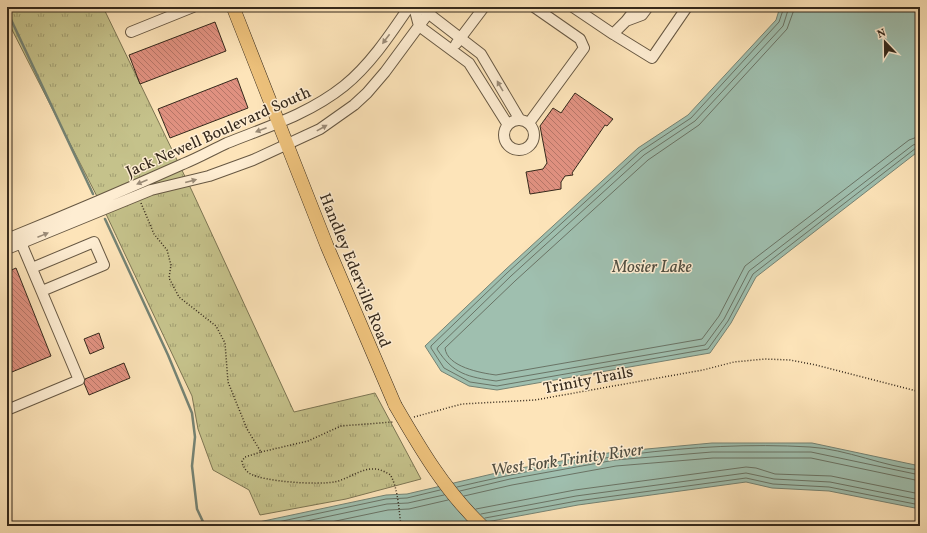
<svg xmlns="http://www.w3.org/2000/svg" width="927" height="533" font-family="Vollkorn,serif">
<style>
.grass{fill:url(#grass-tufts);stroke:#7d7654}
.water{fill:#9fbfaf;stroke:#758374}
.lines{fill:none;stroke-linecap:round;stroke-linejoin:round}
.shore{stroke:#6a7466;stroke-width:1}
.stream{stroke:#758374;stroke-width:2.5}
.building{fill:url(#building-back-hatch);stroke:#35291c}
.minor-casing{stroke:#675843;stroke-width:12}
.major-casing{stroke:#35291c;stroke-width:14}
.path{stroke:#35291c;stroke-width:1.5;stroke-dasharray:1 2;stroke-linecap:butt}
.minor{stroke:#feedd2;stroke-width:10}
.major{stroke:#eec27c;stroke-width:13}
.major-bridge-casing{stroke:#35291c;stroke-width:14;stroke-linecap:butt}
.major-bridge{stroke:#eec27c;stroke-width:13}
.oneway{fill:#9a8b77}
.labels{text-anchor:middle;stroke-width:3;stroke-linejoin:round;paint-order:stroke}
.street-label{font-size:16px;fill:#35291c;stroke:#feedd2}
.water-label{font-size:17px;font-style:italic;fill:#504e41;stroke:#feedd2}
</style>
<defs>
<pattern id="grass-tufts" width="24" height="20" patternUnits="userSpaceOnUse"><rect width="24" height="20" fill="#c5c28b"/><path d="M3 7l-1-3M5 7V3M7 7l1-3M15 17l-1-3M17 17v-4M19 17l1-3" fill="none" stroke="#a19e71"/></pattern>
<pattern id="building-back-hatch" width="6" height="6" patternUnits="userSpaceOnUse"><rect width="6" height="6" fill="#e09180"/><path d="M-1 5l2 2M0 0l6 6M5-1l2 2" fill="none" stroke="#b67668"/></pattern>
</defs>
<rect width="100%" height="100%" fill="#fde4b9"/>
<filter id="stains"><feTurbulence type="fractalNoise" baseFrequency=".005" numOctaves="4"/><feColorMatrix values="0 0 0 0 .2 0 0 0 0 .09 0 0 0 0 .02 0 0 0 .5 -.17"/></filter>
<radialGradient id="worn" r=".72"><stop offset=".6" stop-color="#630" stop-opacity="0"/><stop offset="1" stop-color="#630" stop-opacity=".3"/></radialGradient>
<path class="grass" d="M7 7H103L192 191 294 412 375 393 421 479 346 499 260 515 249 490 213 470 198 429 192 396 106 214 7 20Z"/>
<path class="water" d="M780 7H920V150L756 277 731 323 710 353 497 390 469 386 441 371 425 346 505 270 638 148 688 115 776 20Z
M712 443H812L920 466V509L829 491 772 488 746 482 578 505 465 526H240L386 495 407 494 509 470 614 452Z"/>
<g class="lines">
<path class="shore" d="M784 7 779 22 691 118 641 151 507 273 431 346V348L444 368 470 382 497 386 708 349 728 321 753 274 916 148H920
M789 7 783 26 695 121 644 155 511 276 438 347 437 349C453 374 468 377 496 381L705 345 724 319 749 271 913 145 920 143
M795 7 787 29 699 125 648 160 515 281 445 348C447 367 481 373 496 375L702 339 719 316 745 266 909 140 920 136
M457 487C572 460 691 440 810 447 847 449 884 467 920 470
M460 491 510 479 615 460 712 452H811L920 475
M464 496 512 485 616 466 713 458H811L920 481
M476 509 575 490 746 467 756 468 775 474 831 476 920 494
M481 514 576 496 746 473 774 479 830 482 920 500
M485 518 577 501 746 478 773 484 829 487 920 505
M259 526 386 499 407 498 440 490
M283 526 387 504 408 503 444 495
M312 526 388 510 409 509 448 500"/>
<path class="stream" d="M7 11 93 194
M105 219 168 355 192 413 195 437 192 466 197 509 205 526"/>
</g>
<path class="building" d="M215 22 226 51 140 84 129 55Z
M237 78 248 108 170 138 158 109Z
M575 93 613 119 607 126 605 125 572 173 573 175 565 176 561 182V189L530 194 526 172 543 169 547 163 540 126 553 108 561 113Z
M16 268 51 356 7 374V272Z
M99 333 104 348 90 354 84 339Z
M124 363 130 378 89 395 84 383 85 379Z"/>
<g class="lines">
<defs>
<path id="minor" d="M414 7 419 26 469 63 508 125
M420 7 481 54 520 120
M573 7 613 34 626 21 637 7
M626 21 642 15 648 7
M131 32 193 7
M613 34 652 58 687 7
M456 44 484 7
M504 135a15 15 0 1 1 30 0a15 15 0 1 1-30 0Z
M529 123 584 48 580 39 534 7
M7 239C66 215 125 190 183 164 198 158 212 150 227 143 267 127 309 114 344 86 370 65 390 35 409 7
M7 249 151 190 209 176 253 160 320 129 354 105 367 93 385 72 433 7
M32 268 94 242 104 265 42 291
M7 410 79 380 19 238"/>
<path id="major" d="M233 7 327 246 395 405"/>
</defs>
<use href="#minor" class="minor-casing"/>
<use href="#major" class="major-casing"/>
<path class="path" d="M141 203 154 234 167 250 171 265 169 278 179 297 216 326 225 343 228 382 247 429 261 452 245 457 242 461C243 466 245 470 249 473 263 482 317 485 334 482 351 479 367 462 385 472 387 473 390 474 391 476 398 489 399 511 401 526
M414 417 462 404 535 400 703 370 734 362 765 359 790 360 816 365 920 392
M261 452 308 441 341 426 393 422"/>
<use href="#minor" class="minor"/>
<use href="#major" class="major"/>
<defs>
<path id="major-bridge" d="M395 405C420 448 445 491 482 526"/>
</defs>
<use href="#major-bridge" class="major-bridge-casing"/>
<use href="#major-bridge" class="major-bridge"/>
</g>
<defs><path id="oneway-solid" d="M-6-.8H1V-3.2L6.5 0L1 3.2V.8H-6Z"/></defs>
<g class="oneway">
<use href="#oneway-solid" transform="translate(386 39) rotate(127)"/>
<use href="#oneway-solid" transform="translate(500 86) rotate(-120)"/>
<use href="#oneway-solid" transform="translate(322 128) rotate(-29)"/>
<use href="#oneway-solid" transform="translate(261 130) rotate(159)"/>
<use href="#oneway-solid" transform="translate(191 181) rotate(-15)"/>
<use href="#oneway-solid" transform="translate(142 182) rotate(157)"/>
<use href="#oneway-solid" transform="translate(43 235) rotate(-22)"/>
</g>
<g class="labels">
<g class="street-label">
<text transform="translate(218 131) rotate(-24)" y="6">Jack Newell Boulevard South</text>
<text transform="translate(356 270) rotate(68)" y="6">Handley Ederville Road</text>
<text transform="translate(588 379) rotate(-11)" y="6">Trinity Trails</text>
</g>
<g class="water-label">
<text x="652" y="272">Mosier Lake</text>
<text transform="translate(567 459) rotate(-8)" y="6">West Fork Trinity River</text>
</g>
</g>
<rect width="927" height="533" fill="none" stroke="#fde4b9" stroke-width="24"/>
<rect x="8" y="8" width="911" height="517" fill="none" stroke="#35291c" stroke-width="2"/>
<rect x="12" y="12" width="903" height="509" fill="none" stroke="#35291c"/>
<g transform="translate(885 42) rotate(338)" stroke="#feedd2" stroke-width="3" paint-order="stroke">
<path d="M0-3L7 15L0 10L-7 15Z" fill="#35291c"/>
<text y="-6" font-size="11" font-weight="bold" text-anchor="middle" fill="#35291c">N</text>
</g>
<rect width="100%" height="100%" filter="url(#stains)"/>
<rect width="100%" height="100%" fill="url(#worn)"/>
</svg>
